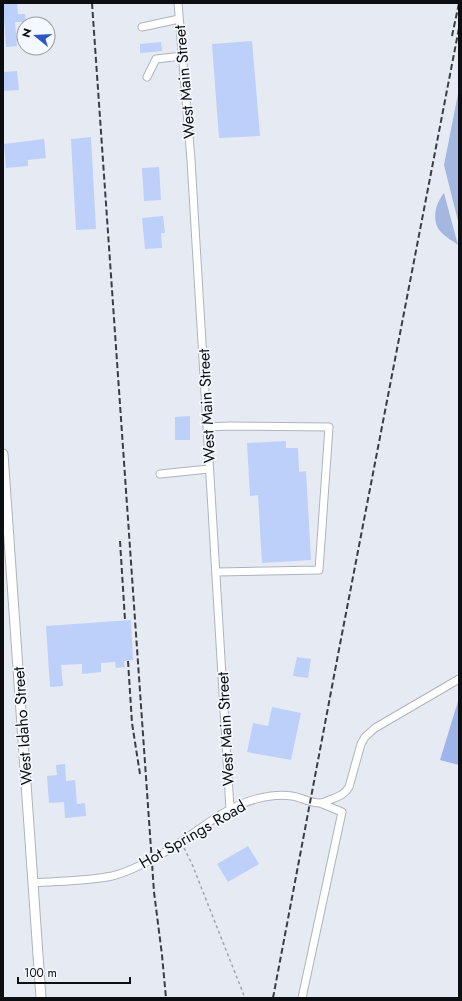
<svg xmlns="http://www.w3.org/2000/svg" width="462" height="1001" font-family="Jost,sans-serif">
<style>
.green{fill:#a4b7e0}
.forest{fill:#9db5e9}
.building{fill:#bcd0fa}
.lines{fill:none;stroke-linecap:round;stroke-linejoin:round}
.minor-casing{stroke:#afb4bc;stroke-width:9}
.major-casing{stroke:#afb4bc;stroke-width:11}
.path{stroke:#a2a5ad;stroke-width:1.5;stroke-dasharray:3 3;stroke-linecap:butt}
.minor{stroke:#fff;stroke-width:7}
.major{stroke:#fff;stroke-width:9}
.rail{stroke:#3a3d41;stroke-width:2;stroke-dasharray:6 3;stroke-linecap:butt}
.labels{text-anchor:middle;stroke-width:3.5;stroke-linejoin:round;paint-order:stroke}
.street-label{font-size:16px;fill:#0c0e11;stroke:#f4f8ff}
</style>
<rect width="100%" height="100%" fill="#e6eaf3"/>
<path class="green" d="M459 89V225L444 165Z
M444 193 458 245C453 241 444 236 440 231 431 219 436 203 444 193Z"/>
<path class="forest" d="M459 698V765L440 760Z"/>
<path class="building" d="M3 3H17L18 14H25L26 22H15L17 46 6 47Z
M252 41 260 136 219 138 212 44Z
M161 42 162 51 140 53V44Z
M17 71 19 90 3 91V72Z
M91 137 96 229 76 230 71 139Z
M44 139 46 158 28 160V166L6 168 4 144Z
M159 167 161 200 144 201 142 168Z
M163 216 165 233H161L162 248 145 249 142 218Z
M190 416V440H175V417Z
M286 441V448H298L299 472 306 471 311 560 262 563 258 495 250 496 247 443Z
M131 620 133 660 124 661 125 667 116 668 115 662 101 663V672L82 674V664L61 665 63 686 50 687 46 626Z
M297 657 311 659 308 678 293 676Z
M272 707 301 713 291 760 247 752 253 723 268 726Z
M65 764 66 781 75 780 77 804 85 803 86 816 65 818 64 802 49 803 47 776 57 775 56 765Z
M248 846 259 864 228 882 217 864Z"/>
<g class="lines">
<defs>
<path id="minor" d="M178 3 191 160 230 809
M142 27 179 19
M147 77 156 59 182 56
M207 427 230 426 329 427 319 570 217 572
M160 474 209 469
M34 883C60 881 87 881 112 876 133 871 157 857 175 846 201 829 225 807 256 799 267 796 280 794 292 796 301 797 311 804 321 803 325 802 329 800 332 799 340 796 345 794 349 787L361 744 365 737 375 728 459 679
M302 998 342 812 320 803"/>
<path id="major" d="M3 454 41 998"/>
</defs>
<use href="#minor" class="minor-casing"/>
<use href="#major" class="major-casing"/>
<path class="path" d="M184 848 192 864 245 998"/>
<use href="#minor" class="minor"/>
<use href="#major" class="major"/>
<path class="rail" d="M92 3 154 892 162 955 166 998
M452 36 459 3
M120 541 125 620
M128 661 132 723 140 774
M273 998 341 639 459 28"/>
</g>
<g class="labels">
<g class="street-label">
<text transform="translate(184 82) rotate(-95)" y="6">West Main Street</text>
<text transform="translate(206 406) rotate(-93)" y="6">West Main Street</text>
<text transform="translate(22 726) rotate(-94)" y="6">West Idaho Street</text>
<text transform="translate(225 729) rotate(-93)" y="6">West Main Street</text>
<text transform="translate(192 834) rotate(-30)" y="6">Hot Springs Road</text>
</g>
</g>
<rect width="462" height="1001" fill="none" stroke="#0c0e11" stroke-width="8"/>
<g transform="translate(36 36) rotate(288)"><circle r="19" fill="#f4f8ff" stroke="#979aa0"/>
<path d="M0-3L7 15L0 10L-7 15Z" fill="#2d57c6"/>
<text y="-6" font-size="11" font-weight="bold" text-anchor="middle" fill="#0c0e11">N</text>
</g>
<path d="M18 977v6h112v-6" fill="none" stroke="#0c0e11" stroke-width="2"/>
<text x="24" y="977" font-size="12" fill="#0c0e11" stroke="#f4f8ff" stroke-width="3" paint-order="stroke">100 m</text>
</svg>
